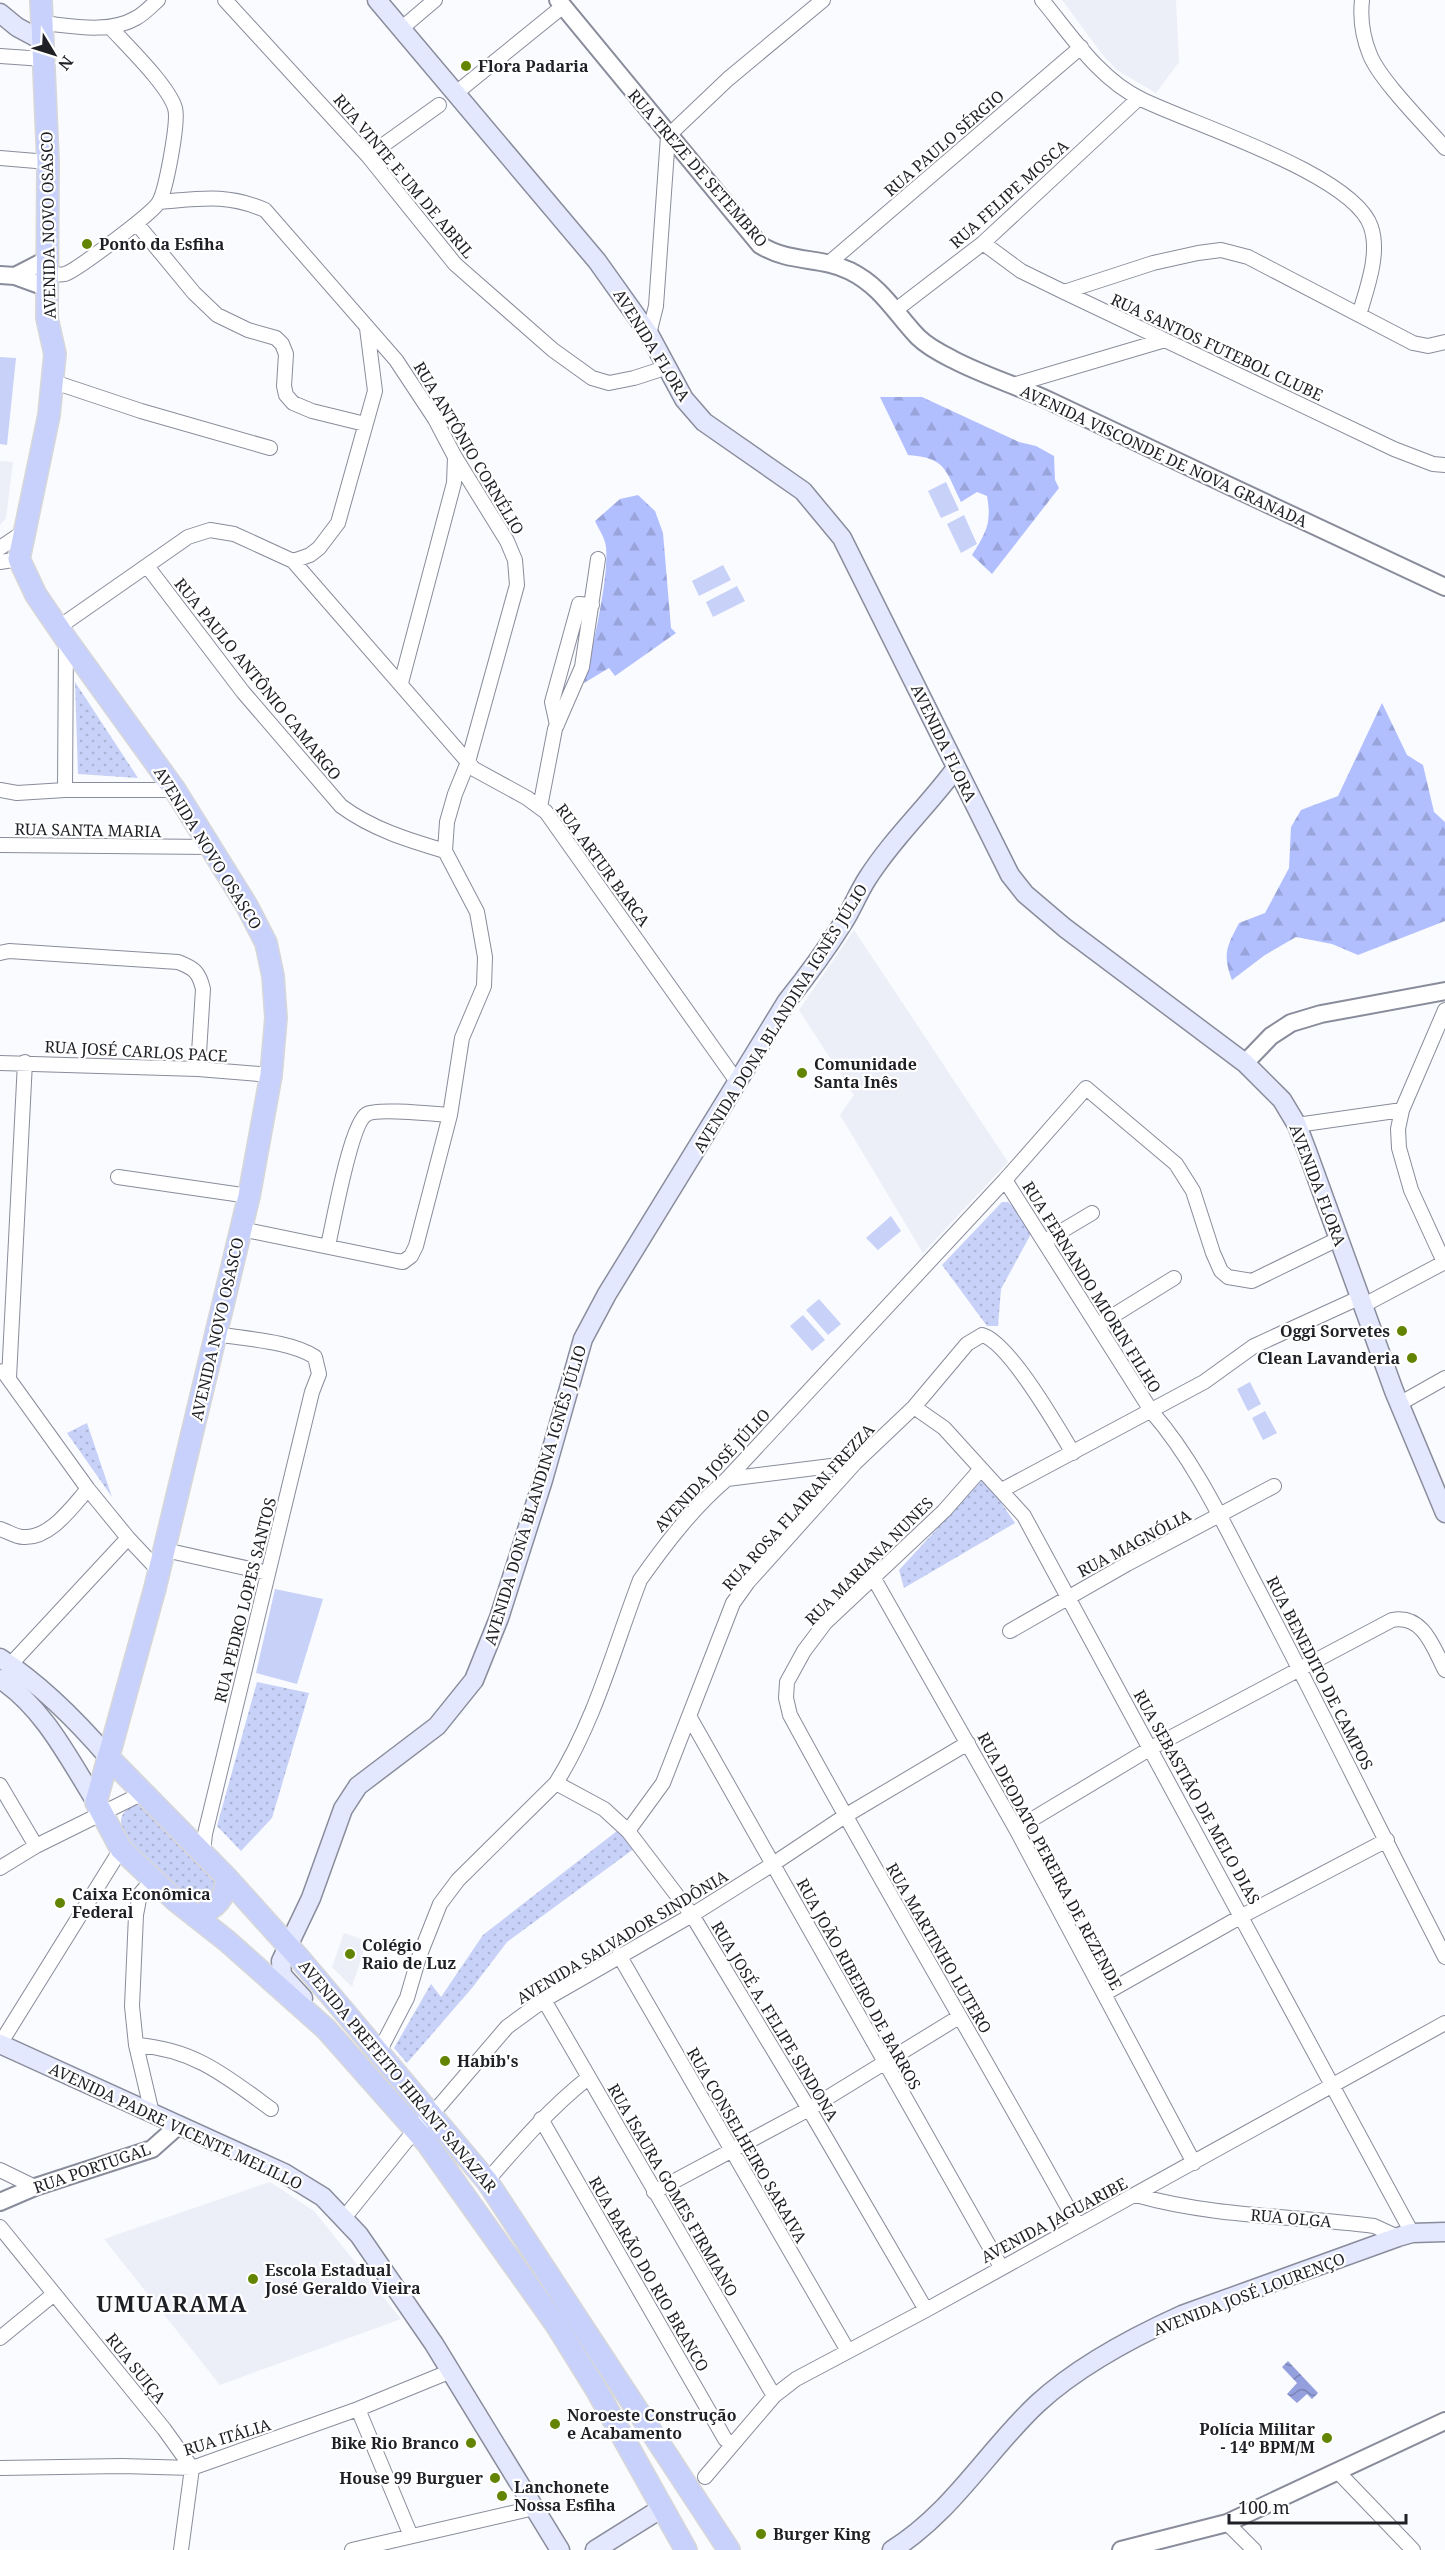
<svg xmlns="http://www.w3.org/2000/svg" width="1445" height="2550" font-family="'Noto Serif',serif">
<style>
.built{fill:#eceef8}
.grass{fill:#c8d1f8}
.forest{fill:url(#forest-firs)}
.park{fill:url(#park-dots)}
.water{fill:url(#water-waves)}
.lines{fill:none;stroke-linecap:round;stroke-linejoin:round}
.minor-casing{stroke:#898c9b;stroke-width:16}
.tertiary-casing{stroke:#898c9b;stroke-width:20}
.secondary-casing{stroke:#898c9b;stroke-width:21}
.primary-casing{stroke:#d7d7d8;stroke-width:24}
.minor{stroke:#fff;stroke-width:14}
.tertiary{stroke:#fff;stroke-width:16}
.secondary{stroke:#e4e8fe;stroke-width:18}
.primary{stroke:#c8d1fc;stroke-width:21}
.poi-dot{fill:#638400;stroke:#fff;stroke-width:2}
.labels{text-anchor:middle;stroke-width:4.5;stroke-linejoin:round;paint-order:stroke}
.poi-label{font-size:16px;font-weight:bold;fill:#1f2026;stroke:#fff;text-anchor:start}
.street-label{font-size:16px;fill:#1f2026;stroke:#fff}
.district-label{font-size:22px;font-weight:bold;letter-spacing:1.5px;fill:#1f2026;stroke:#fff}
</style>
<defs>
<pattern id="forest-firs" width="22" height="20" patternUnits="userSpaceOnUse" patternTransform="scale(1.5)"><rect width="22" height="20" fill="#b2bfff"/><path d="M5 1l3.5 6h-7zM16 11l3.5 6h-7z" fill="#99a4da"/></pattern>
<pattern id="park-dots" width="8" height="8" patternUnits="userSpaceOnUse" patternTransform="scale(1.5)"><rect width="8" height="8" fill="#c8d1f8"/><path d="M2 2h.1M6 6h.1" fill="none" stroke="#abb3d4" stroke-width="1.8" stroke-linecap="round"/></pattern>
<pattern id="water-waves" width="16" height="10" patternUnits="userSpaceOnUse" patternTransform="scale(1.5)"><rect width="16" height="10" fill="#94a0dd"/><path d="M0 5q4-4 8 0t8 0" fill="none" stroke="#7882b3"/></pattern>
</defs>
<rect width="100%" height="100%" fill="#fafbfe"/>
<path class="built" d="M1062 0H1176L1179 62 1156 93 1117 70 1102 54Z
M0 461 13 462 6 518 0 525Z
M854 930 1008 1162 923 1253 840 1115 854 1095 799 1010Z
M344 1933 367 1941 352 1987 332 1967Z
M270 2182 314 2211 401 2319 220 2385 104 2239Z"/>
<path class="grass" d="M0 357 16 358 7 445 0 444Z
M946 482 959 510 941 518 928 491Z
M964 515 977 544 961 553 947 524Z
M723 565 731 580 699 596 692 581Z
M737 586 745 601 713 617 706 602Z
M891 1216 901 1231 878 1250 866 1238Z
M819 1299 841 1324 828 1335 806 1310Z
M803 1315 825 1340 812 1351 790 1326Z
M1250 1382 1261 1404 1248 1411 1237 1389Z
M1265 1411 1277 1433 1263 1440 1252 1418Z
M275 1589 323 1599 297 1684 256 1673Z"/>
<path class="forest" d="M880 397H922L1019 442 1036 446 1054 456 1055 480 1059 488 992 574 972 555C986 533 992 523 987 496L977 492 961 502C945 469 946 458 908 455Z
M638 495 655 511 663 533 671 628 676 633 615 676 609 668 584 683C591 656 612 566 605 542 603 535 598 528 595 521L620 499Z
M1382 703 1407 755 1423 765 1434 812 1445 822V921L1358 955 1332 944 1296 937 1265 955 1232 980C1222 954 1227 946 1239 923L1265 913 1289 868 1291 827 1301 810 1338 796Z"/>
<path class="park" d="M75 682 138 778 78 774Z
M1002 1202H1008L1022 1216 1032 1232 1001 1289 998 1326H987L942 1265Z
M87 1423 112 1497 67 1433Z
M984 1478 1015 1523 904 1588 899 1570Z
M257 1682 309 1693 272 1818 241 1851 217 1826Z
M145 1802 215 1880 218 1890 208 1901C184 1901 73 1816 145 1802Z
M617 1831 635 1848 507 1942 472 1988 407 2063 394 2048 431 1984 441 1997 483 1935Z"/>
<path class="water" d="M1288 2361 1318 2393 1312 2399 1307 2394 1297 2403 1287 2394 1297 2383 1282 2367Z"/>
<g class="lines">
<defs>
<path id="minor" d="M225 0 368 156 455 264 553 350 592 378 609 383 634 378 668 367
M1042 0C1071 35 1099 79 1141 99 1191 124 1354 174 1371 227 1380 254 1367 288 1359 315
M1362 0C1360 18 1363 38 1370 55 1380 80 1425 125 1445 148
M43 23C72 26 109 34 136 18 144 14 151 6 158 0
M402 28 435 0
M0 56 44 59
M456 93 562 7
M368 156 439 105
M0 158 48 162
M159 202C199 199 226 193 265 210L396 360 435 419 455 457 507 541 515 560 517 585 468 762 455 794 447 822 445 851
M137 224 194 293 217 315 248 330 276 338 282 344 286 354 284 386 286 395 293 403 312 411 365 424
M983 243 1021 271 1064 292 1394 449 1433 464 1445 465
M829 263 1081 47
M47 273C52 274 60 275 65 274 77 270 153 213 159 202 166 190 179 121 175 108 168 85 127 46 110 27
M1064 292 1153 263 1198 253 1221 250 1248 257 1413 343 1428 346 1445 342
M897 309 983 243 1139 98
M649 334 656 306 668 136 728 79 823 0
M54 382 141 411 270 448
M1013 385 1165 340
M0 548 25 531
M293 561 310 555 319 548 338 523 375 391 367 328
M0 562 19 559
M147 566 243 692 341 806C372 829 408 840 445 851
M59 627 188 537 210 530 234 534 293 561 474 769 527 798 546 812 738 1083
M401 683 454 483 455 457
M557 725 552 702 579 604 592 605
M0 790 17 793 65 790H175
M65 790 66 639
M540 807 555 729 582 667 598 559
M0 845 211 847
M0 953 9 951 178 962C194 968 199 972 203 989L198 1069
M0 1063 198 1069 271 1075
M1297 1125 1402 1110
M118 1177 249 1196
M1005 1180 1152 1412C1198 1465 1228 1533 1261 1595 1324 1715 1383 1837 1445 1957
M241 1229 397 1261 403 1262 411 1256 416 1246 450 1115 462 1038 484 986 485 957 477 912 445 851
M1045 1241 1092 1213
M328 1246C333 1224 351 1122 367 1114 377 1108 435 1114 450 1115
M1444 1262 1411 1190 1399 1148 1398 1129 1402 1110 1445 1010
M1364 1305 1445 1262
M1098 1325 1174 1278
M3 1371 88 1489 128 1538 159 1571
M9 1378 25 1062
M1399 1404 1445 1378
M914 1407 944 1428 1024 1516 1412 2233
M981 1469 944 1511 825 1623 804 1651 787 1682 786 1698 790 1715C883 1887 984 2055 1078 2226
M727 1479 855 1463
M1002 1490 1204 1382 1254 1346 1361 1297
M0 1529C7 1531 16 1537 23 1537 50 1539 72 1507 88 1489
M165 1550 268 1573
M873 1577 1016 1829 1194 2163
M1010 1631 1127 1564 1274 1486
M10 1665 128 1538
M689 1716 1001 2267
M556 1783 604 1809 628 1831 692 1915 809 2109 926 2310
M0 1785 36 1846
M1016 1829 1151 1748 1392 1620C1423 1614 1433 1647 1445 1670
M628 1831 663 1783 733 1603 748 1582 855 1463 914 1407 967 1344 982 1335C1009 1342 1058 1428 1073 1453
M203 1853 205 1834 312 1392 319 1374 315 1357C291 1341 245 1339 216 1334
M0 1868 36 1846 143 1793
M619 1955 848 2351
M1104 1994 1242 1916 1387 1840
M544 2000 774 2396
M0 2044 121 1849
M136 2045C194 2049 226 2076 271 2109
M379 2052 407 1998 419 1957 440 1904 458 1880 556 1783C595 1721 614 1648 640 1580 666 1543 693 1508 727 1479L1005 1180 1086 1088 1176 1164 1193 1191 1213 1253 1221 1271 1228 1277 1252 1281 1338 1239
M152 2113 136 2045 132 2006 136 1915 140 1894 152 1880
M541 2119 725 2439 731 2443
M0 2170 35 2187
M487 2181C519 2144 550 2108 588 2078
M654 2192 809 2109 959 2017
M1136 2195C1213 2217 1295 2216 1374 2226L1398 2237
M344 2218 415 2130 441 2104 507 2027 544 2000 692 1915 773 1864 845 1816 968 1743
M0 2227 164 2429 192 2468 181 2550
M0 2338 54 2294
M358 2409 411 2536
M0 2468 122 2466 192 2468 358 2409 451 2371
M1338 2472 1413 2550
M705 2477 774 2396 796 2379 926 2310 1445 2023
M1227 2523 1254 2550
M352 2550 534 2508"/>
<path id="tertiary" d="M558 0 760 245C791 264 820 256 850 271 882 287 895 313 918 337 927 346 940 353 952 359 984 376 1019 386 1052 402 1183 464 1313 526 1445 587
M0 275 15 276 48 288
M15 276 46 260
M1245 1063 1271 1036 1291 1023 1321 1014 1445 991
M0 2202 35 2187 152 2149 179 2125
M1121 2550 1227 2523 1445 2421"/>
<path id="secondary" d="M377 0 597 261 649 334 684 399 704 422 803 491 842 538 1010 875 1025 894 1065 928 1245 1063 1282 1100 1297 1125 1307 1151 1394 1391 1445 1513
M0 13 17 27 43 41
M0 1658C40 1684 77 1721 108 1757
M0 1679C44 1708 69 1759 96 1802
M303 1998 282 1975 281 1961 311 1898 343 1809 358 1786 437 1726 474 1680 499 1618 543 1480 583 1339 607 1294 787 1001C807 976 826 950 843 923 852 909 858 893 867 879 893 838 928 806 956 768
M0 2044 284 2173 323 2197 359 2235 434 2344 560 2550
M595 2550 662 2508
M892 2550C952 2513 987 2451 1037 2404 1078 2366 1131 2338 1182 2315L1398 2237 1412 2233 1445 2232"/>
<path id="primary" d="M41 0 48 162 47 318 55 354 49 415 19 559 36 595 66 639 175 790 247 906 266 943 273 976 276 1018 271 1075 249 1196 155 1588 96 1802 121 1849 175 1900 227 1941 326 2029 427 2143 555 2323 596 2389 686 2550
M108 1757 227 1878 299 1958 487 2181 729 2550
M195 1916C216 1909 225 1899 227 1878"/>
</defs>
<use href="#minor" class="minor-casing"/>
<use href="#tertiary" class="tertiary-casing"/>
<use href="#secondary" class="secondary-casing"/>
<use href="#primary" class="primary-casing"/>
<use href="#minor" class="minor"/>
<use href="#tertiary" class="tertiary"/>
<use href="#secondary" class="secondary"/>
<use href="#primary" class="primary"/>
</g>
<g class="poi-dot">
<circle cx="466" cy="66" r="6"/>
<circle cx="87" cy="244" r="6"/>
<circle cx="802" cy="1073" r="6"/>
<circle cx="1402" cy="1331" r="6"/>
<circle cx="1412" cy="1358" r="6"/>
<circle cx="60" cy="1903" r="6"/>
<circle cx="350" cy="1954" r="6"/>
<circle cx="445" cy="2061" r="6"/>
<circle cx="253" cy="2279" r="6"/>
<circle cx="555" cy="2424" r="6"/>
<circle cx="1327" cy="2438" r="6"/>
<circle cx="471" cy="2443" r="6"/>
<circle cx="495" cy="2478" r="6"/>
<circle cx="502" cy="2496" r="6"/>
<circle cx="761" cy="2534" r="6"/>
</g>
<g class="labels">
<g class="poi-label">
<text x="478" y="72">Flora Padaria</text>
<text x="99" y="250">Ponto da Esfiha</text>
<text x="814" y="1070">Comunidade<tspan x="814" dy="18">Santa Inês</tspan></text>
<text x="1390" y="1337" text-anchor="end">Oggi Sorvetes</text>
<text x="1400" y="1364" text-anchor="end">Clean Lavanderia</text>
<text x="72" y="1900">Caixa Econômica<tspan x="72" dy="18">Federal</tspan></text>
<text x="362" y="1951">Colégio<tspan x="362" dy="18">Raio de Luz</tspan></text>
<text x="457" y="2067">Habib's</text>
<text x="265" y="2276">Escola Estadual<tspan x="265" dy="18">José Geraldo Vieira</tspan></text>
<text x="567" y="2421">Noroeste Construção<tspan x="567" dy="18">e Acabamento</tspan></text>
<text x="1315" y="2435" text-anchor="end">Polícia Militar<tspan x="1315" dy="18">- 14º BPM/M</tspan></text>
<text x="459" y="2449" text-anchor="end">Bike Rio Branco</text>
<text x="483" y="2484" text-anchor="end">House 99 Burguer</text>
<text x="514" y="2493">Lanchonete<tspan x="514" dy="18">Nossa Esfiha</tspan></text>
<text x="773" y="2540">Burger King</text>
</g>
<g class="street-label">
<text transform="translate(944 143) rotate(-41)" y="6">RUA PAULO SÉRGIO</text>
<text transform="translate(698 168) rotate(49)" y="6">RUA TREZE DE SETEMBRO</text>
<text transform="translate(404 176) rotate(50)" y="6">RUA VINTE E UM DE ABRIL</text>
<text transform="translate(1009 194) rotate(-42)" y="6">RUA FELIPE MOSCA</text>
<text transform="translate(48 225) rotate(-91)" y="6">AVENIDA NOVO OSASCO</text>
<text transform="translate(652 345) rotate(58)" y="6">AVENIDA FLORA</text>
<text transform="translate(1217 347) rotate(25)" y="6">RUA SANTOS FUTEBOL CLUBE</text>
<text transform="translate(469 448) rotate(59)" y="6">RUA ANTÔNIO CORNÉLIO</text>
<text transform="translate(1164 456) rotate(25)" y="6">AVENIDA VISCONDE DE NOVA GRANADA</text>
<text transform="translate(258 679) rotate(51)" y="6">RUA PAULO ANTÔNIO CAMARGO</text>
<text transform="translate(944 743) rotate(64)" y="6">AVENIDA FLORA</text>
<text transform="translate(88 830) rotate(1)" y="6">RUA SANTA MARIA</text>
<text transform="translate(208 848) rotate(58)" y="6">AVENIDA NOVO OSASCO</text>
<text transform="translate(603 865) rotate(54)" y="6">RUA ARTUR BARCA</text>
<text transform="translate(780 1018) rotate(-58)" y="6">AVENIDA DONA BLANDINA IGNÊS JÚLIO</text>
<text transform="translate(136 1051) rotate(3)" y="6">RUA JOSÉ CARLOS PACE</text>
<text transform="translate(1318 1185) rotate(69)" y="6">AVENIDA FLORA</text>
<text transform="translate(1092 1287) rotate(58)" y="6">RUA FERNANDO MIORIN FILHO</text>
<text transform="translate(217 1329) rotate(-77)" y="6">AVENIDA NOVO OSASCO</text>
<text transform="translate(712 1470) rotate(-47)" y="6">AVENIDA JOSÉ JÚLIO</text>
<text transform="translate(535 1495) rotate(-73)" y="6">AVENIDA DONA BLANDINA IGNÊS JÚLIO</text>
<text transform="translate(798 1507) rotate(-48)" y="6">RUA ROSA FLAIRAN FREZZA</text>
<text transform="translate(1134 1543) rotate(-28)" y="6">RUA MAGNÓLIA</text>
<text transform="translate(869 1561) rotate(-45)" y="6">RUA MARIANA NUNES</text>
<text transform="translate(245 1600) rotate(-76)" y="6">RUA PEDRO LOPES SANTOS</text>
<text transform="translate(1320 1673) rotate(63)" y="6">RUA BENEDITO DE CAMPOS</text>
<text transform="translate(1197 1797) rotate(61)" y="6">RUA SEBASTIÃO DE MELO DIAS</text>
<text transform="translate(1050 1861) rotate(62)" y="6">RUA DEODATO PEREIRA DE REZENDE</text>
<text transform="translate(622 1937) rotate(-31)" y="6">AVENIDA SALVADOR SINDÔNIA</text>
<text transform="translate(939 1948) rotate(60)" y="6">RUA MARTINHO LUTERO</text>
<text transform="translate(859 1984) rotate(61)" y="6">RUA JOÃO RIBEIRO DE BARROS</text>
<text transform="translate(775 2021) rotate(59)" y="6">RUA JOSÉ A. FELIPE SINDONA</text>
<text transform="translate(398 2076) rotate(50)" y="6">AVENIDA PREFEITO HIRANT SANAZAR</text>
<text transform="translate(176 2126) rotate(25)" y="6">AVENIDA PADRE VICENTE MELILLO</text>
<text transform="translate(747 2145) rotate(60)" y="6">RUA CONSELHEIRO SARAIVA</text>
<text transform="translate(92 2168) rotate(-19)" y="6">RUA PORTUGAL</text>
<text transform="translate(673 2190) rotate(60)" y="6">RUA ISAURA GOMES FIRMIANO</text>
<text transform="translate(1291 2218) rotate(5)" y="6">RUA OLGA</text>
<text transform="translate(1054 2220) rotate(-28)" y="6">AVENIDA JAGUARIBE</text>
<text transform="translate(649 2274) rotate(60)" y="6">RUA BARÃO DO RIO BRANCO</text>
<text transform="translate(1249 2294) rotate(-21)" y="6">AVENIDA JOSÉ LOURENÇO</text>
<text transform="translate(136 2368) rotate(51)" y="6">RUA SUIÇA</text>
<text transform="translate(227 2437) rotate(-17)" y="6">RUA ITÁLIA</text>
</g>
<g class="district-label">
<text x="172" y="2312">UMUARAMA</text>
</g>
</g>
<g transform="translate(54 54) rotate(128)" stroke="#ffffff" stroke-width="4.5" paint-order="stroke">
<path d="M0-4.5L10 22L0 15L-10 22Z" fill="#1f2026"/>
<text y="-9" font-size="16" font-weight="bold" text-anchor="middle" fill="#1f2026">N</text>
</g>
<path d="M1229 2514v9h177v-9" fill="none" stroke="#1f2026" stroke-width="3"/>
<text x="1238" y="2514" font-size="18" fill="#1f2026" stroke="#ffffff" stroke-width="4.5" paint-order="stroke">100 m</text>
</svg>
